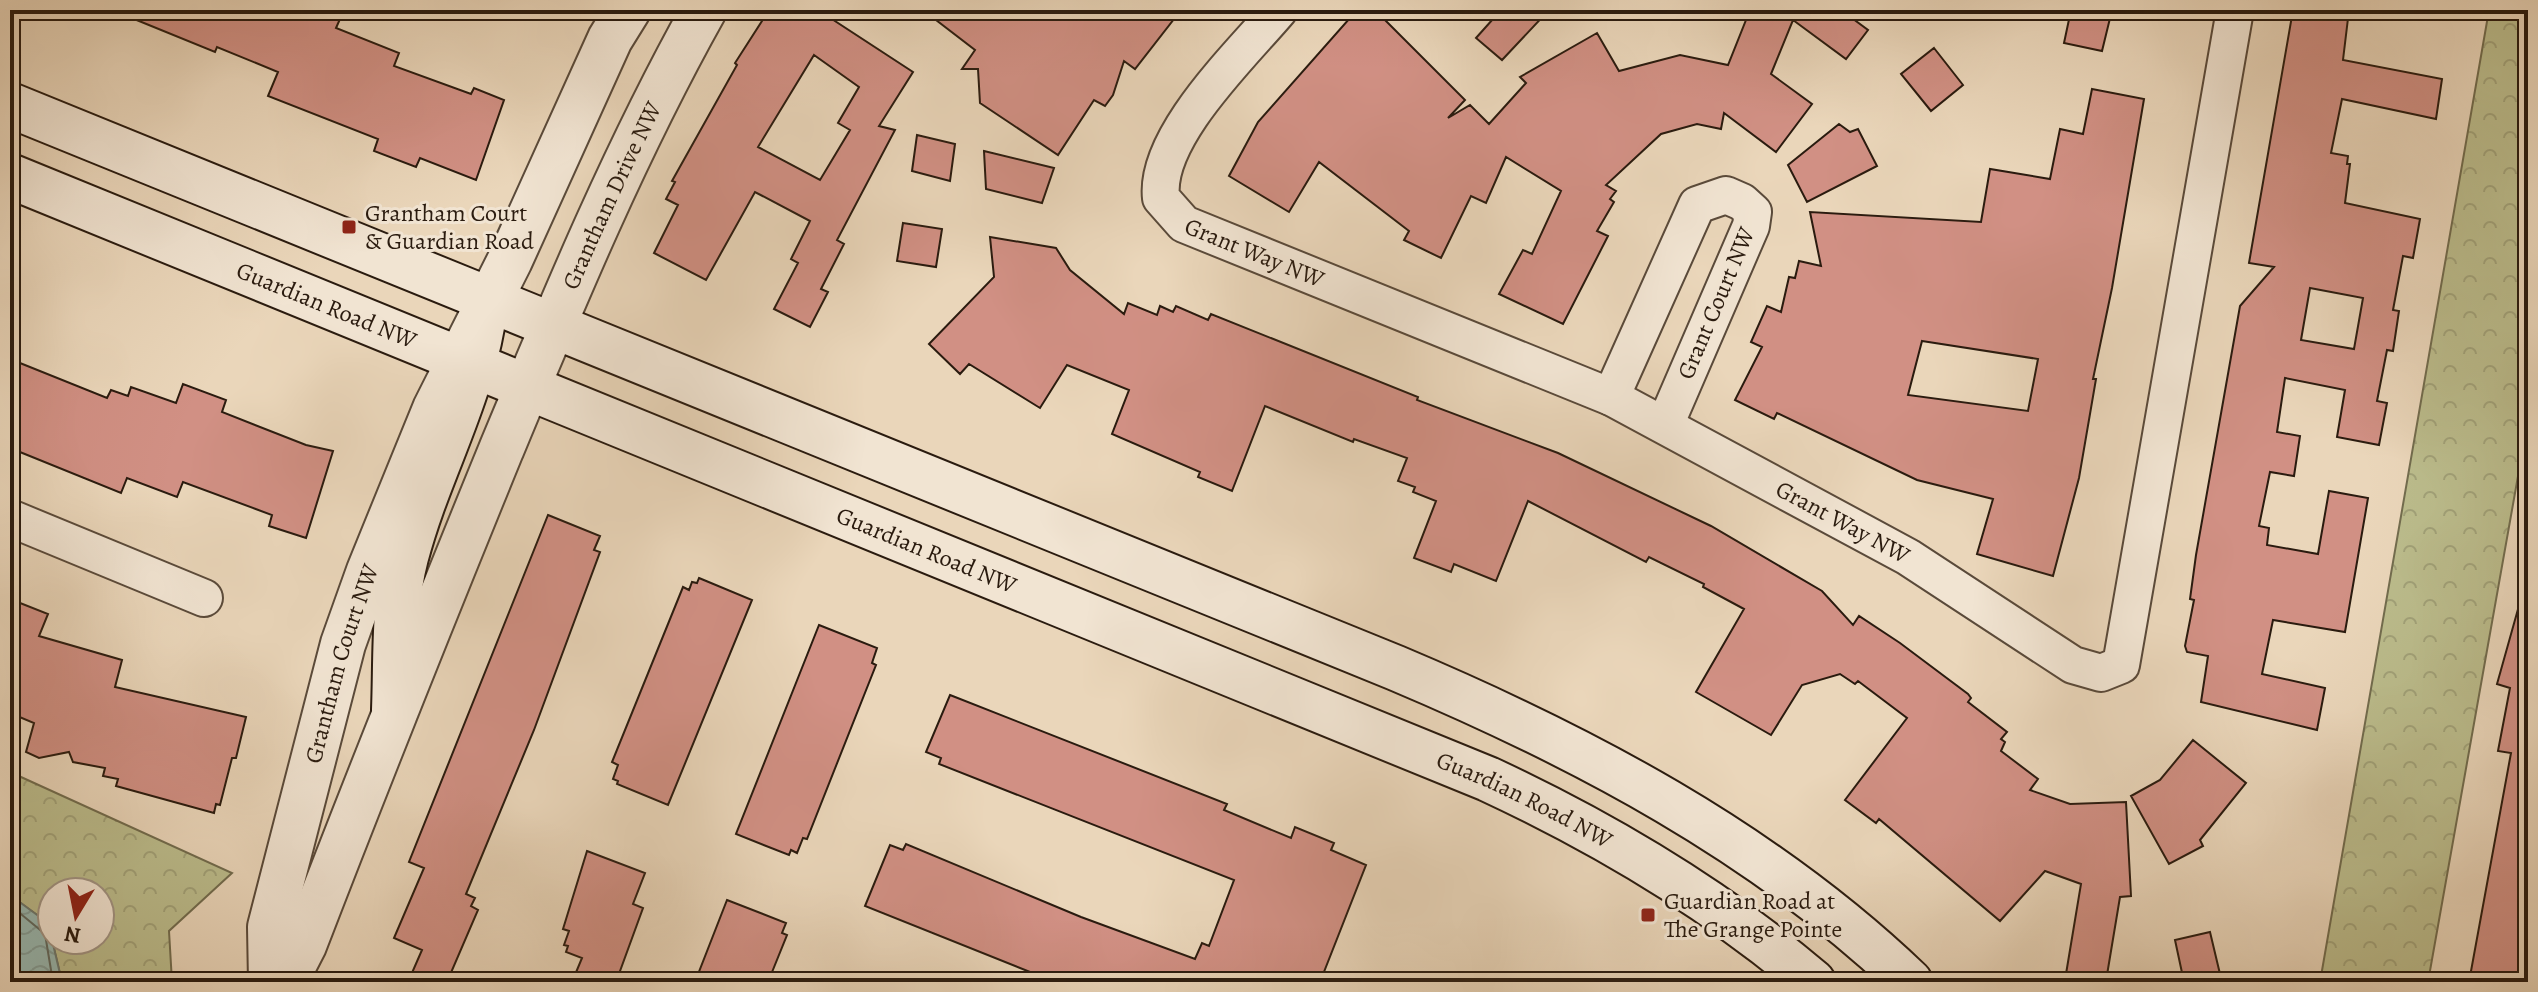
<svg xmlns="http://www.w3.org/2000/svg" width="2538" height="992" font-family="Alegreya,serif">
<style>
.park{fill:url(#park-crowns);stroke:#726c4e;stroke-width:2;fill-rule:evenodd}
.water{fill:url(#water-waves);stroke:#6c7a71;stroke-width:2}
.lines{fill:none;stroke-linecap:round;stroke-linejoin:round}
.shore{stroke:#616a60;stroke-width:2}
.building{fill:#d19084;stroke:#2a1b0f;stroke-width:2;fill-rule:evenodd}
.minor-casing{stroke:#5a4a3a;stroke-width:40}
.tertiary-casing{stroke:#5a4a3a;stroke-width:48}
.secondary-casing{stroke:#2a1b0f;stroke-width:48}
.minor{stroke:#f1e4d2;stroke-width:36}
.tertiary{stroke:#f1e4d2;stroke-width:44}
.secondary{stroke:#f1e4d2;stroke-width:44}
.poi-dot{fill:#8f2418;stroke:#f1e4d2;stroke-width:3}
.labels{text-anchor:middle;stroke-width:6;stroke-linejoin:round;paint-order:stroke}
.street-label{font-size:24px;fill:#2a1b0f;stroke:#f1e4d2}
.poi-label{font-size:24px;fill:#2a1b0f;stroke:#f1e4d2;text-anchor:start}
</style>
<defs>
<pattern id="park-crowns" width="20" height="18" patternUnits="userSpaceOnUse" patternTransform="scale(2)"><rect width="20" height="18" fill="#bbbc8c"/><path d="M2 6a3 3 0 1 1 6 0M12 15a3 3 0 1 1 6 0" fill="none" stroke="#a1a178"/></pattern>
<pattern id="water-waves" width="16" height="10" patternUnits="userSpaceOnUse" patternTransform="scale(2)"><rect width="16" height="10" fill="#98b9b2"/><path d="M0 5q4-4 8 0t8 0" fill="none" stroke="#839e98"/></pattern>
</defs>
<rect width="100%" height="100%" fill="#ead6ba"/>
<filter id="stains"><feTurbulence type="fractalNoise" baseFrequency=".0025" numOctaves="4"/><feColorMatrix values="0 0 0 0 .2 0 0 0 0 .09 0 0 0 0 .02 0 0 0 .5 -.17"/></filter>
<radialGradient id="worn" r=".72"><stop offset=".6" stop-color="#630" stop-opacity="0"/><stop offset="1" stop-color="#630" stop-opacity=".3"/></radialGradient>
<path class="park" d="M2489 10H2528V420L2428 982H2320Z
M10 772 232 873 169 931 172 982H62L48 923 10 895ZM52 892H100V940H52Z"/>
<path class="water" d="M10 895 48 923 62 982H10Z"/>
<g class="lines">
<path class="shore" d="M10 905 45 934 53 982"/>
</g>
<path class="building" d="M112 10H344L336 28 399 53 394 66 471 94 474 88 504 100 476 180 420 158 416 167 374 151 378 139 268 96 278 72 217 47 215 52Z
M769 10H818L913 72 879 126 895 130 837 240 844 244 821 289 828 292 810 327 774 309 798 263 791 259 810 221 755 192 706 280 654 253 678 205 666 199 675 182 672 181 737 65 735 63ZM814 55 859 87 838 123 850 130 820 180 758 147Z
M923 10H1181L1135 69 1124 61 1113 95 1105 106 1094 100 1058 155 980 103 978 69H962L975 50Z
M1357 10H1375L1465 100 1448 118 1470 105 1489 124 1526 83 1520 77 1597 33 1619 71 1680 55 1728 65 1750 10H1841L1868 30 1846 59 1793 20 1771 74 1812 104 1776 152 1724 113 1721 129 1697 124 1661 134 1606 185 1616 191 1610 199 1614 202 1597 231 1608 236 1563 324 1499 294 1523 250 1532 254 1561 191 1506 157 1486 203 1471 196 1441 258 1404 240 1409 231 1319 162 1289 212 1229 176 1258 122Z
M1501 10H1549L1502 60 1476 38Z
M2071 10H2112L2102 51 2064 43Z
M2293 10H2349L2343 60 2442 79 2436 119 2342 99 2331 153 2348 156 2347 164H2350L2345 203 2420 219 2413 258 2403 256 2393 310 2399 311 2393 351 2387 350 2377 401 2387 403 2379 445 2337 437 2345 390 2285 378 2277 432 2300 436 2294 476 2270 472 2259 526 2269 528 2267 545 2318 554 2329 491 2368 498 2345 632 2273 620 2262 674 2325 688 2317 730 2201 702 2208 656 2187 652 2185 646 2194 600 2190 599 2196 555 2240 306 2274 267 2249 263ZM2310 288 2363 298 2354 349 2301 340Z
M1934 48 1963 85 1931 111 1901 74Z
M2092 89 2144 99 2112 288 2093 379H2096L2079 478 2053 576 1977 554 1993 499 1917 480 1777 413 1774 419 1735 400 1762 347 1751 342 1767 306 1781 312 1789 277 1795 278 1799 261 1821 266 1810 212 1981 222 1990 169 2050 179 2060 129 2083 134ZM1922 341 2038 359 2028 411 1908 395Z
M1839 124 1850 132 1858 129 1877 166 1807 202 1788 165Z
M917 135 955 144 950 181 912 171Z
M984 151 1054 168 1042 203 986 189Z
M903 223 942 229 936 267 897 261Z
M990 237 1056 248 1070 270 1124 314 1128 303 1157 315 1160 306 1173 312 1176 306 1208 320 1211 314 1418 397 1417 400 1558 453 1711 526 1822 591 1853 625 1859 616 1900 643 1968 694 1971 698 1968 702 2007 732 2001 739 2005 742 2001 751 2038 779 2030 790 2070 804 2126 802 2131 896 2120 897 2106 981 2066 974 2081 884 2045 871 2000 921 1879 819 1876 823 1845 800 1907 718 1858 681 1855 684 1840 674 1802 685 1771 735 1696 692 1744 609 1703 587 1704 584 1649 557 1646 562 1528 501 1496 581 1454 564 1451 572 1414 558 1436 501 1413 492 1415 487 1398 481 1407 458 1354 439 1353 442 1265 406 1232 491 1198 477 1200 472 1112 434 1129 390 1067 365 1040 408 969 364 960 374 929 344 994 277Z
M10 359 107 398 111 390 128 396 131 387 176 403 183 384 226 400 222 412 306 445 333 451 306 538 269 526 272 515 183 482 177 497 127 478 121 493 10 448Z
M548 515 600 536 594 550 600 552 534 730 466 894 475 898 471 906 478 910 447 982H408L422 950 394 938 424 868 409 862Z
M699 578 752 600 668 805 617 784 618 781 613 779 618 765 612 762 683 587 689 590 692 582 697 583Z
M10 599 48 614 39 636 122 660 115 687 246 717 236 758H232L220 805 216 804 214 813 116 786 118 779 103 776 105 768 73 762 69 752 39 758 26 752 34 723 10 713Z
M2520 602 2528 603V982H2469L2511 753 2498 751 2510 688 2497 684Z
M819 625 877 648 872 663 876 665 807 839 803 838 797 853 791 850 789 855 736 834Z
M950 695 1227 804 1224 810 1291 838 1295 827 1334 843 1331 850 1366 865 1320 982H1055L865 906 890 845 903 850 906 844 1081 917 1195 959 1202 943 1209 946 1234 880 939 764 941 758 926 752Z
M2193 740 2246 783 2200 840 2203 846 2169 864 2131 796 2160 780Z
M587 851 645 873 633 904 643 908 616 982H572L582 958 566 952 568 946 564 945 569 931 563 929Z
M727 900 786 923 782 933 787 935 768 982H695Z
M2210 932 2220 974 2184 982 2175 940Z"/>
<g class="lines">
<defs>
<g id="minor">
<path id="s1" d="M1279 10C1241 55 1154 137 1161 198L1184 224 1611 397 1908 557 2073 665 2101 673 2121 665 2235 10"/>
<path d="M1611 397 1697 205 1726 195 1742 202 1753 212 1751 226 1665 425"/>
<path d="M10 518 204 598"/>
</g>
<g id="tertiary">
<path id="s2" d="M271 982 270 927 343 644 369 571 435 409 510 260 610 39 628 10"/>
<path id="s3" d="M285 982 304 945C368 779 434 614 501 450 563 301 625 151 704 10"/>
</g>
<g id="secondary">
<path d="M10 105 1396 668C1581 746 1764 842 1910 982"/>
<path id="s4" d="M10 176 1488 779C1604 833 1715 899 1813 982"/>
<path d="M394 710C396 659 393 607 406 557 430 466 474 399 486 301"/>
</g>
</defs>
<use href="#minor" class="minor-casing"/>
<use href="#tertiary" class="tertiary-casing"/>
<use href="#secondary" class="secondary-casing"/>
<use href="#minor" class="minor"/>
<use href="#tertiary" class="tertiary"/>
<use href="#secondary" class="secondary"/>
</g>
<g class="poi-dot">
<rect x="341" y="219" width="16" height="16" rx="4"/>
<rect x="1640" y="907" width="16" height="16" rx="4"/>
</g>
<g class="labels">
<g class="street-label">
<text dy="8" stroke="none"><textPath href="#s3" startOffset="852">Grantham Drive NW</textPath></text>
<text dy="8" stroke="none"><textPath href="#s1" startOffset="338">Grant Way NW</textPath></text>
<text transform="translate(1716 303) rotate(-67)" y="8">Grant Court NW</text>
<text dy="8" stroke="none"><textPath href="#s4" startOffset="342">Guardian Road NW</textPath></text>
<text dy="8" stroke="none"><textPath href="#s1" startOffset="986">Grant Way NW</textPath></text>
<text dy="8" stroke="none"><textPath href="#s4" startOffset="990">Guardian Road NW</textPath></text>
<text dy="8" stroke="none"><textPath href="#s2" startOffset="328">Grantham Court NW</textPath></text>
<text dy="8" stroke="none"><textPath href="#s4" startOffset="1638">Guardian Road NW</textPath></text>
</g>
<g class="poi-label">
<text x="365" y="221">Grantham Court<tspan x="365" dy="28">&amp; Guardian Road</tspan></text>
<text x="1664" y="909">Guardian Road at<tspan x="1664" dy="28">The Grange Pointe</tspan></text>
</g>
</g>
<rect width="2538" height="992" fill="none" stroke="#ead6ba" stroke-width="40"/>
<rect x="12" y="12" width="2514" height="968" fill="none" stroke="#2a1b0f" stroke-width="4"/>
<rect x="20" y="20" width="2498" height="952" fill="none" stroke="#2a1b0f" stroke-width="2"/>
<g transform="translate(76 916) rotate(190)"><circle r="38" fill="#f1e4d2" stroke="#a19484" stroke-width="2"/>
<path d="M0-6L14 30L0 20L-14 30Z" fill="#8f2418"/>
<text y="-12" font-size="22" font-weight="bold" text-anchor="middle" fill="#2a1b0f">N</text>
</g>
<rect width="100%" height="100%" filter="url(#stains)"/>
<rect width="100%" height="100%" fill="url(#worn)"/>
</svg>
